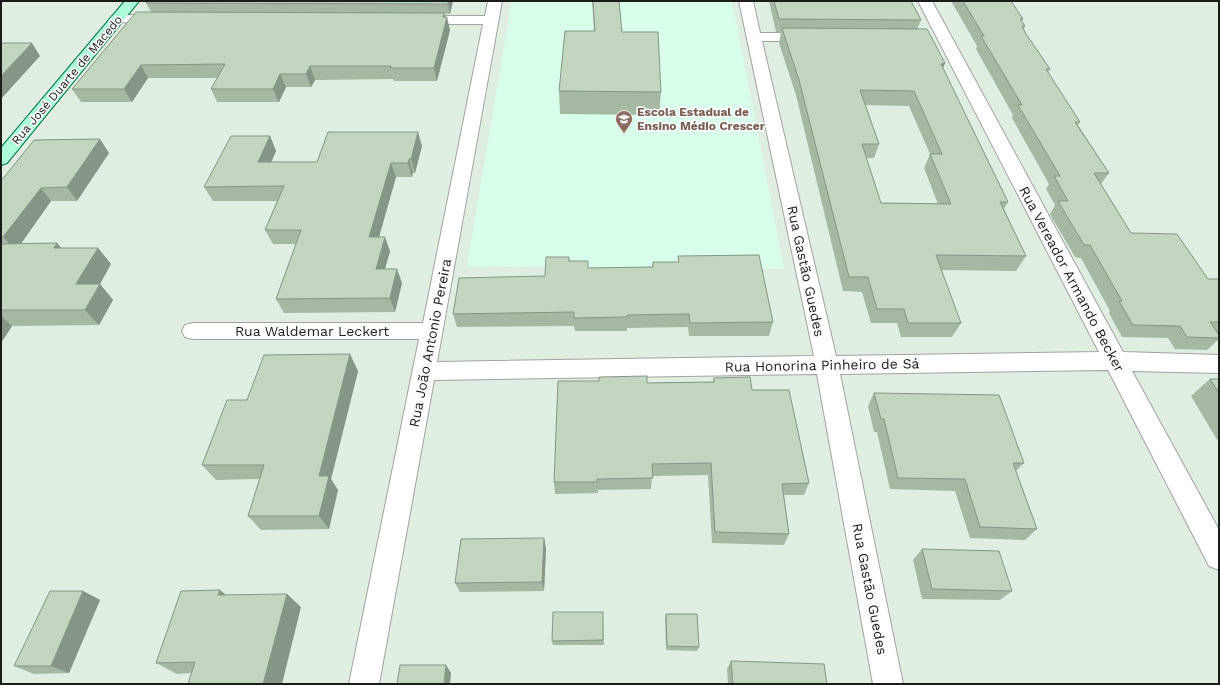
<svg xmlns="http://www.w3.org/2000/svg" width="1220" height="685" font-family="'Work Sans',sans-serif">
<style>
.education{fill:#d7ffea}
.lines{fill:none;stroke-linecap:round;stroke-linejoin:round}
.street-casing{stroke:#a2a2a2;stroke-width:2}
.secondary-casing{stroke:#007445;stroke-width:2}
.street{fill:#fff;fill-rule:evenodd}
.secondary{fill:#adfed8;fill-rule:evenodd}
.wall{fill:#a6b7a4;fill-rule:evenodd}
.shaded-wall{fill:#879586}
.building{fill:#c1d5bf;stroke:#879586;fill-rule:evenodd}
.labels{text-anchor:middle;stroke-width:3;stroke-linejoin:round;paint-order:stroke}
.far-street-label{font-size:12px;fill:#1b1b1b;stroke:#fff}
.far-education-label{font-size:12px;font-weight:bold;fill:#785e54;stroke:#fff;text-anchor:start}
.street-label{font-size:14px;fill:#1b1b1b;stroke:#fff}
</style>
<rect width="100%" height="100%" fill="#dfeee1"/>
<path class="education" d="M512 1H732L784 269 467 266Z"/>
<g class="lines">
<defs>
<path id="street" d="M488 1H502L437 362 814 356 739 1H753L760 33H811L816 34 818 37 816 40 811 41H762L836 356 1099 352 918 1H932L1123 352 1219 355V373L1132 371 1219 530V570L1209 566 1108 370 840 374 903 684H873L817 374 434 380 379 684H349L419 339H193L185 337 182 331 185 325 193 323H423L483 24H419L414 23 412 20 414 17 419 16H485Z
M117 15H160L165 16 167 19 165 22 160 23 112 22 110 19 112 16Z"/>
<path id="secondary" d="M125 1H139L7 163 1 165V148Z"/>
</defs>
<use href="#street" class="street-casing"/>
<use href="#secondary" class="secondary-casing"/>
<use href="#street" class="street"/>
<use href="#secondary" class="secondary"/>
</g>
<path class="wall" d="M453 1 450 14H445L450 30 437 81H394L393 79 315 80 311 87H286L279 102H217L211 89 218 78H148L132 102H81L72 89 151 12 146 3Z
M592 1H619L622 32 661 92 659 115 560 114 559 91 594 31Z
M769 1H911L921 20 917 29 945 63 943 68 1008 202 1004 209 1026 256 1016 271 941 270 961 323 952 337H901L897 323H871L862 292 843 291 796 95 779 43 781 32H776ZM865 105 909 106 930 154 924 168 938 204 881 203 866 158H874L879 144Z
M951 1H1011L1023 19 1022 21 1025 26 1024 29 1026 34 1050 69 1048 72 1080 122 1078 125 1109 173 1101 184 1131 233 1208 279H1219V332L1218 333 1219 335V339L1207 350 1175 349 1168 338 1122 337 1109 313 1110 311 1081 258 1075 257 1050 214 1055 205 1046 189 1049 184 1012 118 1013 115 976 49 977 46Z
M270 136 276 151 271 162H317L422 146 415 173H413L412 177H396L379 237 390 251 385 269 402 283 395 312 284 313 276 299 296 244H273L265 230 277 201H213L204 187Z
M109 153 77 201H51L20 244 57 243 61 248H98L111 264 100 284 113 300 99 325 12 326 1 343V181Z
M678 256 773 322 769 336H689L688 327 627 328V331H575L574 326 457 327 453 314 545 276 569 257 570 261 588 268 652 267 653 262H678Z
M358 371 331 479 338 490 329 529 261 530 248 516 260 479 216 480 202 465 247 400Z
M714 378 752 390 809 483 804 495H784L789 534 784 545 712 543 708 475 652 476 651 489 598 490V493L555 494 554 482 599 381 647 383 713 382Z
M1210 379H1219V443L1191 396Z
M874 393 1024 463 1016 471 1037 529 1025 540 970 538 955 491 890 489 877 432H874L868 406Z
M544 538 546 549 544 591 460 592 455 583Z
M922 549 1012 591 1000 600 922 599 913 560Z
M83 591 100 600 69 673 34 674 14 666Z
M226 595 301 607 191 673 177 674 156 663Z
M603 612 604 645H553L552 641Z
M666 614 699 647 697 651 666 650 665 618Z
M731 661 827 684H728L727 669Z"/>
<path class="shaded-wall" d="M448 1H453L450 14 448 4Z
M444 13 446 22 447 17 450 30 437 81 434 68Z
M32 43 40 56 1 99V76Z
M945 63 939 77 941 64Z
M141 65 148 78 132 102 124 89Z
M310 66 315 80 311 87 306 74Z
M280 74 286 87 279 102 273 89Z
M418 132 422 146 415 173 411 159Z
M270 136 276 151 265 177 258 162Z
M100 139 109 153 77 201 67 187Z
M409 159 413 173 412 177 408 163Z
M391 163 396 177 375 251 369 237Z
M41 188 51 201 16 251 3 237Z
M385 237 390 251 381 283 376 269Z
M57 243 71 260 54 248Z
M98 248 111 264 100 284 113 300 99 325 85 310 76 284Z
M397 269 402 283 395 312 390 298Z
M1 316 12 326 1 343Z
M350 354 358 371 331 479 338 490 329 529 319 516V476Z
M544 538 546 549 544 591 542 582Z
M220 590 237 604 218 595Z
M83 591 100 600 69 673 51 666Z
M287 594 301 607 282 684H263Z
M446 665 451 673 450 684H444Z"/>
<path class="building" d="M148 1H448V4L146 3Z
M593 1H619L622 32H658L661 92 559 91 565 31H595Z
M774 1H911L921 20 779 19Z
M963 1H1011L1023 19H1020L1025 26H1022L1026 34 1050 69H1046L1080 122H1075L1109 173H1094L1131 233 1177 234 1208 279H1219V322H1210L1219 335V338L1187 337 1180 326 1133 325 1119 301H1122L1090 245H1084L1058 201H1068L1054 176H1060L1018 105H1022L981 36H984Z
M136 12 444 13 443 17H447L434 68H390L391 66H310L306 74H280L273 89H211L225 64 141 65 124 89H72Z
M782 28 927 29 945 63 941 64 1008 202H1000L1026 256 936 255 961 323H908L904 309H877L868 277H849L799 80ZM860 90 914 91 942 154H930L951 204 881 203 862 144H879Z
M1 43H32L1 76Z
M328 132H418L411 159H409L408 163H391L369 237H385L376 269H397L390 298 276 299 301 230H265L284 186 204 187 231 136H270L258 162H317Z
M100 139 67 187 41 188 3 237H1V181L34 140Z
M57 243 54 248H98L76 284H100L85 310H1V244Z
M759 255 773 322 690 323 689 314 627 315V317L574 318V312L453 314 459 278 545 276 546 257H569V261H588V268L653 267V262H679L678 256Z
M350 354 319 476H329L319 516H248L264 465H202L227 400H247L264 355Z
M647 376V383L714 382V378L750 377 752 390H789L809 483 782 484 789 534 715 532 711 463 652 464 653 478 597 479V482H554L558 381H599V377Z
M1210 379H1219V393Z
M874 393 999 395 1024 463H1013L1037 529 980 527 965 479 898 478 884 419H881Z
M544 538 542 582 455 583 461 539Z
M922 549 999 551 1012 591 932 589Z
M220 590 218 595 287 594 263 684H188L195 662 156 663 181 591Z
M50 591H83L51 666H14Z
M553 612H603V640L552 641Z
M666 614H697L699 647 667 646Z
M731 661 824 664 827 684H733Z
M400 665H446L444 684H397Z"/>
<defs>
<symbol id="school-pin" viewBox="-11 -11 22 30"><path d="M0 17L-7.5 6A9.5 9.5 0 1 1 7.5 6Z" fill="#8d6e63" stroke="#fff"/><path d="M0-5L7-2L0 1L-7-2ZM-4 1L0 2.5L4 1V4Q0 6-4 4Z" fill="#fff"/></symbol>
</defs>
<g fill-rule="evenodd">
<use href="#school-pin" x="614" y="109" width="20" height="27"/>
</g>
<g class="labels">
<g class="far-street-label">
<text transform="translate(67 80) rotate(-50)" y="4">Rua José Duarte de Macedo</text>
</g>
<g class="far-education-label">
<text x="637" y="116">Escola Estadual de<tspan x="637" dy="14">Ensino Médio Crescer</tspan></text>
</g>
<g class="street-label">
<text transform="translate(806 271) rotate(78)" y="5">Rua Gastão Guedes</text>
<text transform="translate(1072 279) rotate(62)" y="5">Rua Vereador Armando Becker</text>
<text x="312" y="336">Rua Waldemar Leckert</text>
<text transform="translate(430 343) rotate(-79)" y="5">Rua João Antonio Pereira</text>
<text transform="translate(822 365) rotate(-1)" y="5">Rua Honorina Pinheiro de Sá</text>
<text transform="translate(870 589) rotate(79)" y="5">Rua Gastão Guedes</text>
</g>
</g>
<rect width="1220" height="685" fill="none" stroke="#1b1b1b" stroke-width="4"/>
</svg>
